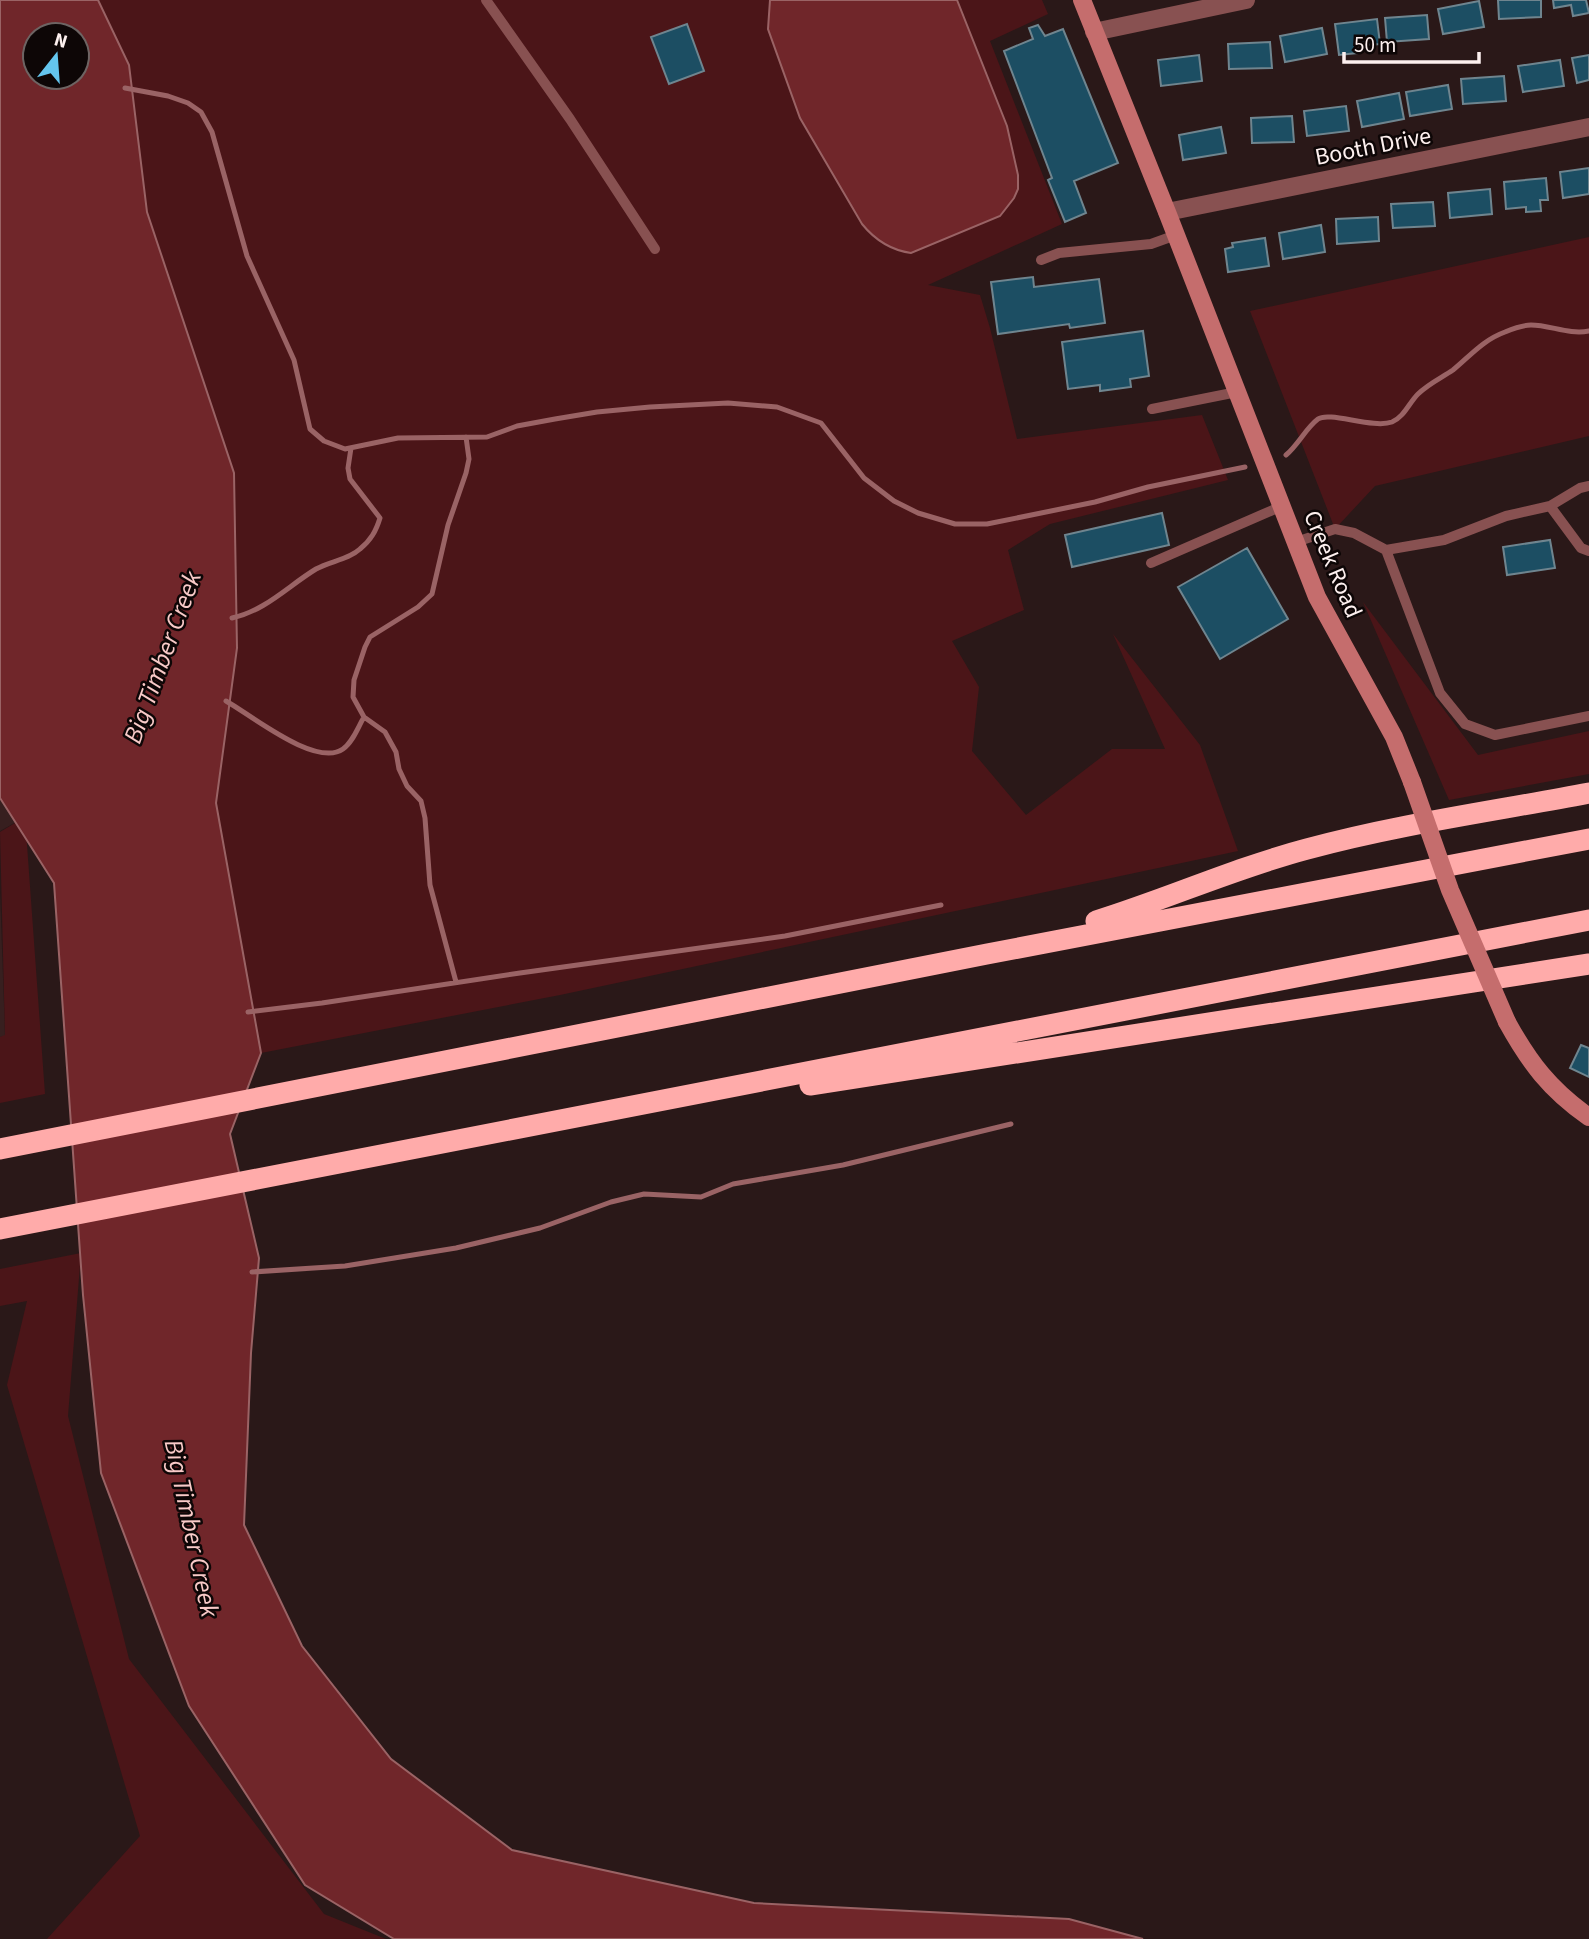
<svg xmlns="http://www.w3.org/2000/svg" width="1589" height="1939" font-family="'Source Sans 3',sans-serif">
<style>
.built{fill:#371f1f}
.green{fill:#4b1518}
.water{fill:#70262a;stroke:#9a6365;stroke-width:2;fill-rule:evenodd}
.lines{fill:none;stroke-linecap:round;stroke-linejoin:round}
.stream{stroke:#9a6365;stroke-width:5}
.building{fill:#1c4e63;stroke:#6f858f;stroke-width:2}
.lane{stroke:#885151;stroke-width:10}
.street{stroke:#885151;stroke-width:18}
.secondary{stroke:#c56d6d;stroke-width:18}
.highway{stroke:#ffabaa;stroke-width:21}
.secondary-bridge{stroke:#c56d6d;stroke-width:18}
.labels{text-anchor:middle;stroke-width:5;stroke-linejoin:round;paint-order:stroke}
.street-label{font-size:24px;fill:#fdf0ef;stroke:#0d0606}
.water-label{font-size:26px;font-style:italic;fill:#f9cac8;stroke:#0d0606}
</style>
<rect width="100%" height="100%" fill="#2a1818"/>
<path class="built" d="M0 781 25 817 0 831Z
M0 891 5 1036 0 1037Z"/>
<path class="green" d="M98 0H1042L1048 14 990 41 1062 224 928 285 980 295 990 328 1017 439 1202 415 1228 480 1050 524 1008 550 1024 610 952 641 979 687 972 751 1026 815 1112 749H1165L1113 634 1200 745 1238 851 560 995 261 1053 216 803 237 648 234 473 147 212 129 65Z
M1589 237V436L1375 486 1335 529 1250 311Z
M1363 602 1478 755 1589 731V774L1449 800Z
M25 817 45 1094 0 1103V1037L5 1035 0 832Z
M81 1253 68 1416 129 1659 324 1914 386 1939H47L140 1836 7 1385 27 1301 0 1306V1269Z"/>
<path class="water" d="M0 0H98L129 65 147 212 234 473 237 648 216 803 261 1053 230 1134 259 1258 251 1353 244 1525 302 1646 391 1759 512 1850 754 1903 1069 1919 1143 1939H394L305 1885 189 1706 101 1473 83 1295 54 883 0 798ZM35 35H77V77H35Z
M770 0H957L1007 126 1018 175V189L1014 198 1000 216 911 253C890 250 875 240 862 224L800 118 768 29Z"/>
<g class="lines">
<path class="stream" d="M125 88 168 96 188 103 201 112 212 132 247 256 294 360 310 429 324 441 345 449 398 438 487 437 517 426 555 419 597 412 650 407 728 403 777 407 821 423 864 478 894 501 918 513 955 524H987L1095 502 1148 487 1245 467
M1286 455C1298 445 1306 428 1318 419 1329 411 1373 429 1392 422 1404 417 1409 403 1418 394 1428 384 1441 378 1453 370 1470 356 1483 340 1505 332 1512 329 1522 325 1531 325 1550 325 1569 335 1589 331
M232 618C265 611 288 586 316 569 330 561 348 560 360 549 371 540 376 531 380 518L350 479 348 468 351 448
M226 701C251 715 316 768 343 749 353 742 358 727 364 717
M456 982 430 885 425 818 421 801 407 786 399 769 396 752 385 732 364 717 353 697 354 680 365 647 370 637 418 607 432 594 448 525 466 473 469 459 466 437
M248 1012 322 1003 520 973 785 936 941 905
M252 1272 345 1266 456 1248 540 1228 611 1202 644 1194 701 1197 733 1184 843 1165 1011 1124"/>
</g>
<path class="building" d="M1498 0H1541V17L1499 19Z
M1553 0H1586L1589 13 1573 16 1571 5 1554 8Z
M1479 1 1484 27 1443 34 1438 9Z
M1427 15 1429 39 1387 42 1385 18Z
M1377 19 1380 44 1356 46 1357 53 1339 55 1335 24Z
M687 24 704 71 669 84 651 37Z
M1038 25 1045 36 1063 29 1118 163 1074 181 1086 213 1065 222 1048 180 1052 178 1004 51 1033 39 1029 28Z
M1322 28 1327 54 1285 62 1280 36Z
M1270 42 1272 68 1229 69 1228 44Z
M1199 55 1202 81 1161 86 1158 60Z
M1589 55V80L1577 83 1572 58Z
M1560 60 1564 86 1523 92 1518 66Z
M1504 76 1506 101 1463 104 1461 79Z
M1448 85 1452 109 1410 116 1406 92Z
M1399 93 1404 119 1362 127 1357 101Z
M1346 106 1349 131 1307 136 1304 111Z
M1292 116 1294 142 1252 143 1251 118Z
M1221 127 1226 153 1183 160 1179 135Z
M1589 168V194L1563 198 1560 172Z
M1546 178 1548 200H1540L1541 211 1526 212V207L1506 209 1504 182Z
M1490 189 1492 214 1450 218 1448 193Z
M1433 202 1435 226 1393 228 1391 204Z
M1378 217 1379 241 1337 244 1336 219Z
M1321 225 1325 252 1283 259 1279 233Z
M1265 238 1269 266 1228 272 1225 249 1233 247 1232 243Z
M1033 277 1034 287 1099 279 1105 323 1070 328 1069 324 998 334 991 282Z
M1143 331 1149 376 1130 379 1131 387 1100 391V385L1068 389 1062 342Z
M1162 513 1169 545 1072 567 1065 535Z
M1550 540 1555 568 1507 575 1503 547Z
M1247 548 1288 619 1220 659 1178 587Z
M1581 1045 1589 1048V1077L1570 1068Z"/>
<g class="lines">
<path class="lane" d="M486 0 570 119 655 249
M1041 260 1059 253 1151 244 1176 235
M1152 409 1237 392
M1550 506 1581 548 1589 551
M1296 542 1335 529 1354 533 1386 550 1440 693 1465 724 1495 735 1589 716
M1386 550 1444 540 1506 516 1550 506 1580 488 1589 486
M1151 563 1282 506"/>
<path class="street" d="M1094 32 1246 0
M1167 212 1589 127"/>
<path class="secondary" d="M1082 0 1167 212 1317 597 1394 737 1412 782
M1507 1022C1529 1062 1550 1090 1589 1117"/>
<path class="highway" d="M1096 921C1167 899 1235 868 1307 849 1399 824 1495 811 1589 793
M810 1085 1589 964
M0 1149 987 954 1589 839
M0 1229 1589 920"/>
<path class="secondary-bridge" d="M1412 782 1450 890 1507 1022"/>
</g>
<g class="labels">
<g class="street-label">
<text transform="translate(1373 146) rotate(-11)" y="8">Booth Drive</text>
<text transform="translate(1333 564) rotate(67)" y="8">Creek Road</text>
</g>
<g class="water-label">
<text transform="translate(162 657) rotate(-70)" y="9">Big Timber Creek</text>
<text transform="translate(192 1528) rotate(78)" y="9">Big Timber Creek</text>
</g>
</g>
<g transform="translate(56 56) rotate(17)"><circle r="33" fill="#0d0606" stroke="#6d6463" stroke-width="2"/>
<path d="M0-5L12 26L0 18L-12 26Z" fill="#64c5ee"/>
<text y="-10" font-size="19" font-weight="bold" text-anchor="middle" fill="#fdf0ef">N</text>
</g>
<path d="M1344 52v10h135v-10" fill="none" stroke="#fdf0ef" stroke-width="3.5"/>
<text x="1354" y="52" font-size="21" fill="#fdf0ef" stroke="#0d0606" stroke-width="5" paint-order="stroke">50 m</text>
</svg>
